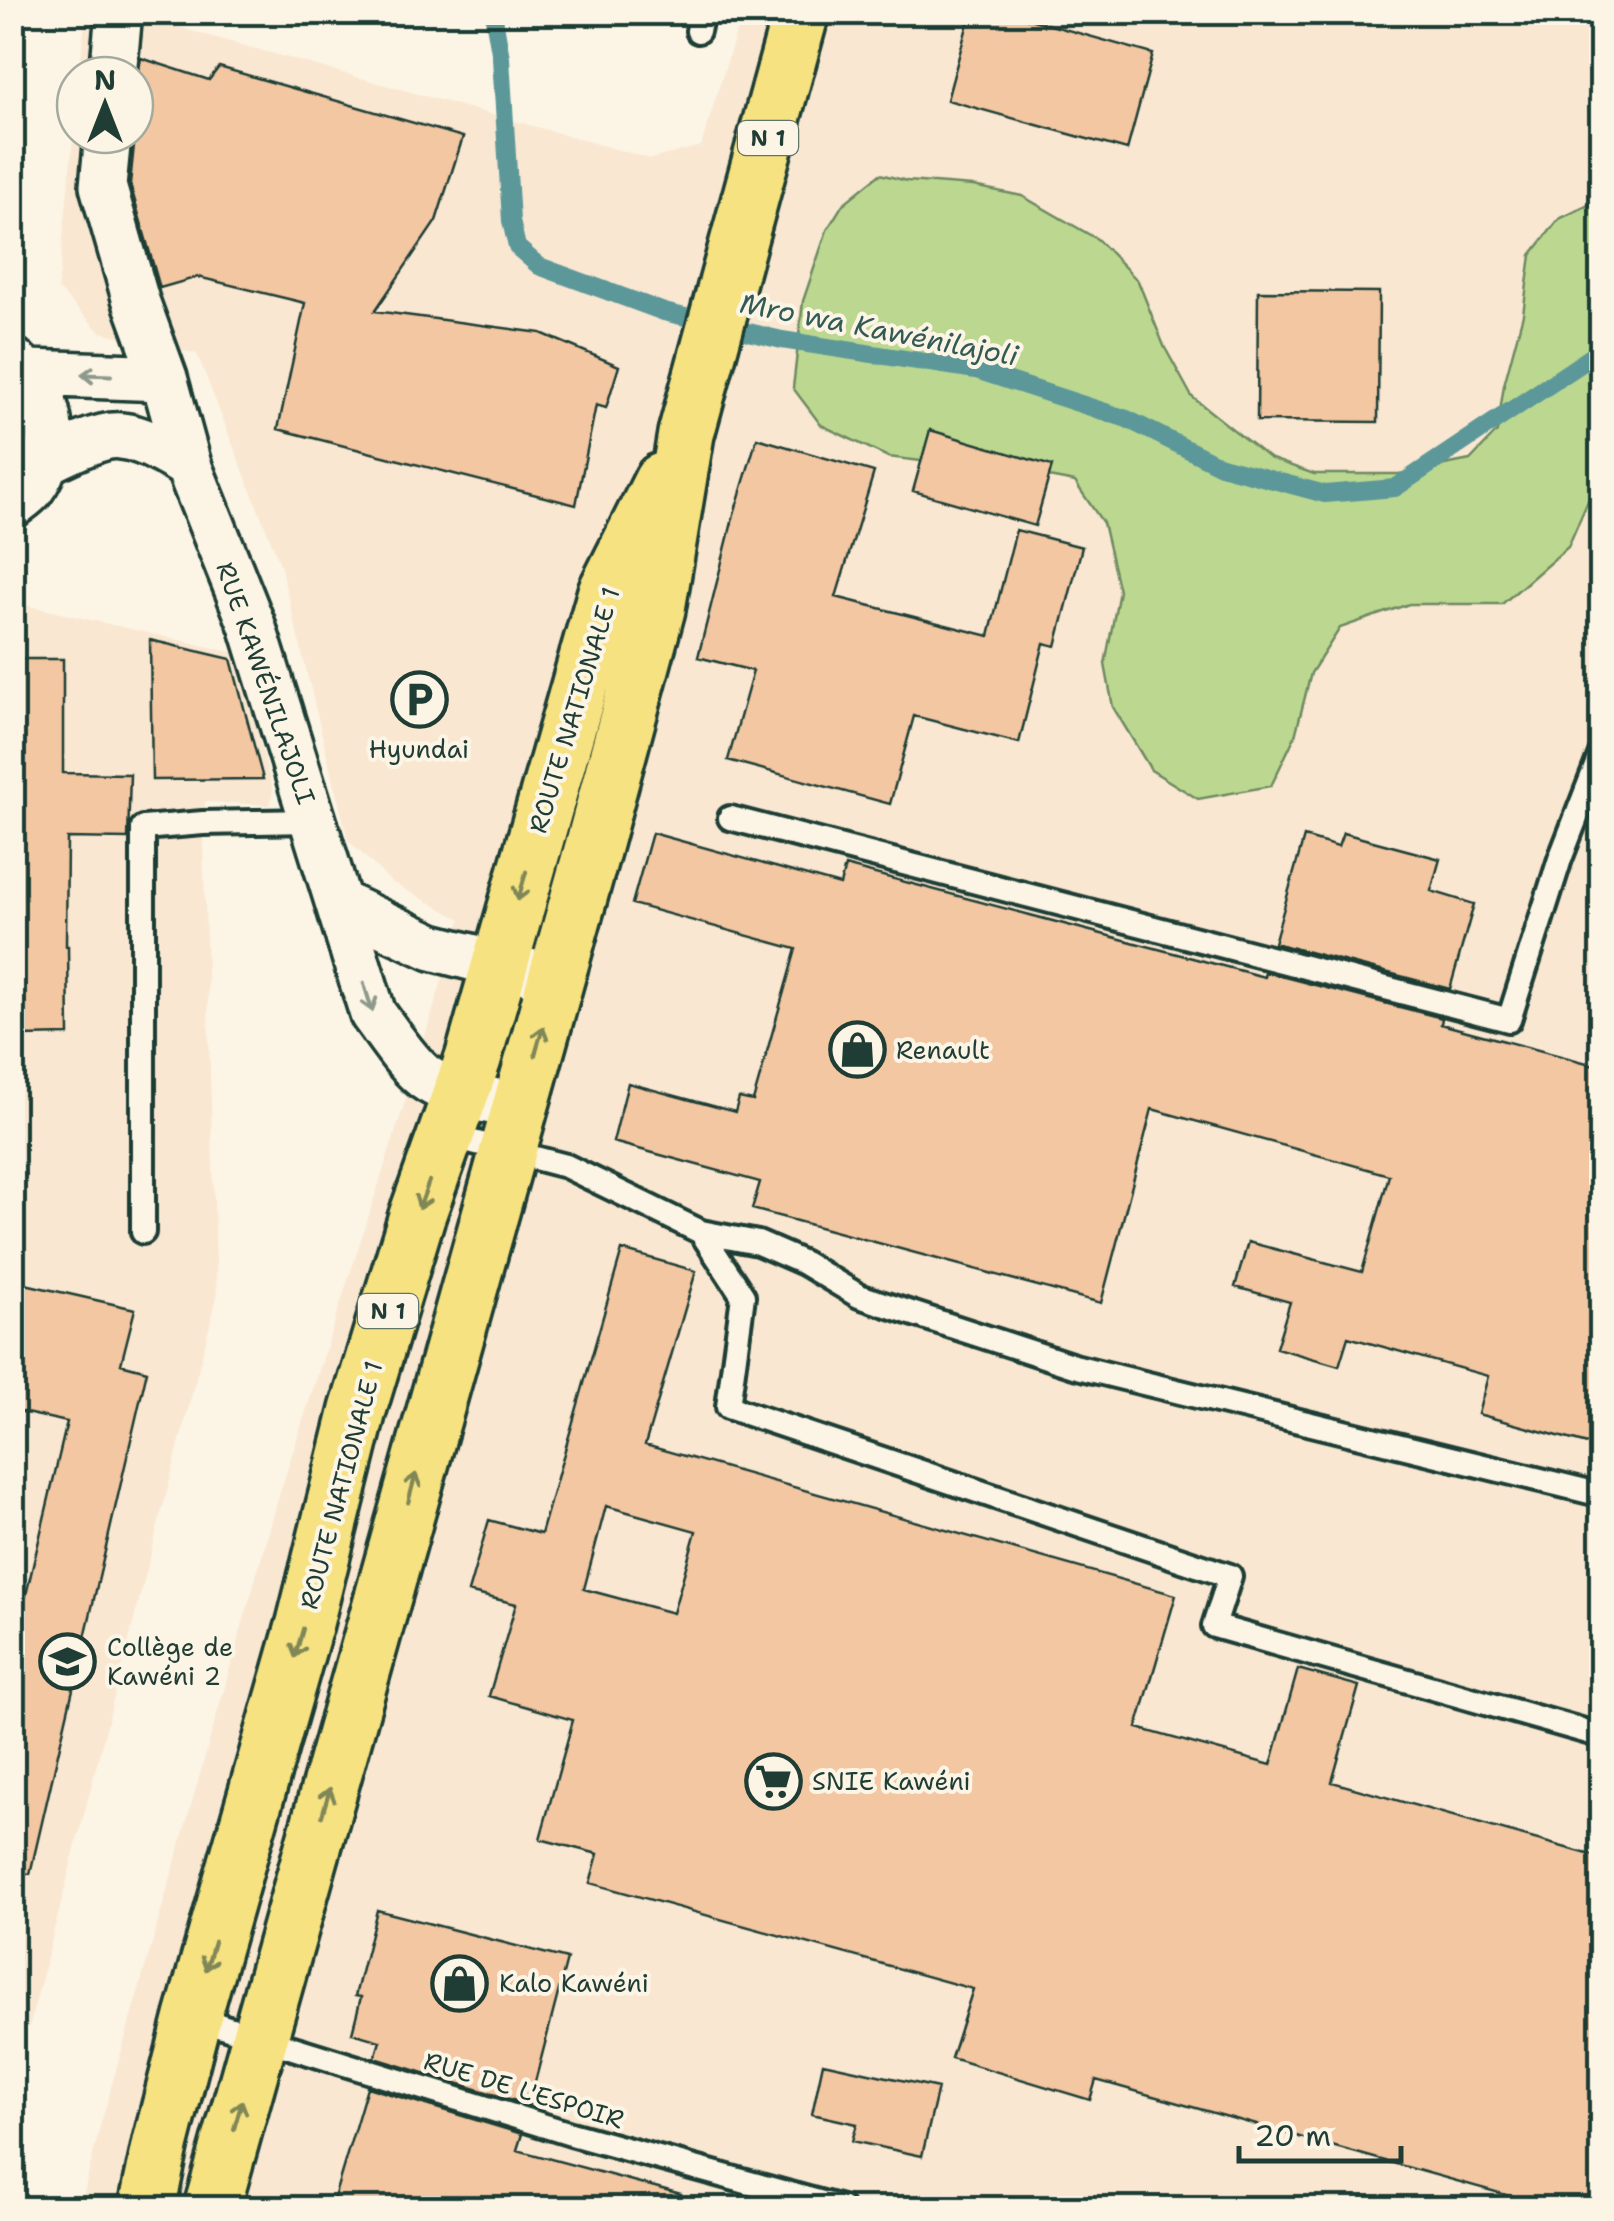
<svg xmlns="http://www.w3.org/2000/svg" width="1614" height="2221" font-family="'Shantell Sans',sans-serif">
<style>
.built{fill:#f9e7d1}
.green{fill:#bcd890;stroke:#6e8a62;stroke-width:2.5}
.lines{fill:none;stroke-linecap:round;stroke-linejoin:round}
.stream{stroke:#5c9899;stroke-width:18}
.building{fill:#f3c7a2;stroke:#1f3d34;stroke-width:2.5;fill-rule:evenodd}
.lane-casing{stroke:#1f3d34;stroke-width:30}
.street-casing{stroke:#1f3d34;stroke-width:52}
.primary-casing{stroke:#1f3d34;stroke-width:62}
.lane{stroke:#fcf5e5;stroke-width:22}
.street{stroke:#fcf5e5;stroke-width:45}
.primary{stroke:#f6e281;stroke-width:55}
.oneway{stroke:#8e998c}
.oneway2{stroke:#808757}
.labels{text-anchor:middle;stroke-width:8;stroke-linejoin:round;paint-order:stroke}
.shield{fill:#fcf5e5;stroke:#617469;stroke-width:2.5}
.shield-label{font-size:22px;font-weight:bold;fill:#1f3d34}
.street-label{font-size:25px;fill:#1f3d34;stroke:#fcf5e5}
.poi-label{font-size:25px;fill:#1f3d34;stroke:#fcf5e5;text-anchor:start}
.water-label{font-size:28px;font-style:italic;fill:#335b56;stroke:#fcf5e5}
</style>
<rect width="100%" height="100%" fill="#fcf5e5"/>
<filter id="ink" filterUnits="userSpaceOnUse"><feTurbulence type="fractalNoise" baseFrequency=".01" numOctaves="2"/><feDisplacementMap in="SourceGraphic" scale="20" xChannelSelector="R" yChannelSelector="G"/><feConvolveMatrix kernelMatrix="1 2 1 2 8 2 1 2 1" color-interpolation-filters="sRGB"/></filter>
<g filter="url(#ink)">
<path class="built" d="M86 13H127L651 159 701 146 742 13H1601V2208H80L101 2123 281 1489 399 1121 461 919 391 882 348 840 280 564 197 354 100 332 58 289 75 119V135H135V75H79Z
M12 602 236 653 273 790 270 805 205 802 203 839 217 1297 29 2028 12 2025Z"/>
<path class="green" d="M880 174 907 181 973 186 1022 196 1097 239 1138 281 1164 346 1192 397 1269 458 1314 474H1399L1470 460 1497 432 1504 385 1523 314 1531 255 1559 219 1601 199V471L1568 547 1502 604H1409L1340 628 1311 673 1295 736 1271 786 1198 799 1151 770 1113 707 1105 664 1119 591 1103 523 1075 482 1038 475 888 457 821 425 793 388 803 301 827 230 843 204Z"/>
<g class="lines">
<path class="stream" d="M493 12 501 58 511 221 517 247 539 266 664 312 782 340 976 370 1127 419 1221 466 1325 494 1395 488 1594 355 1602 352"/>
</g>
<path class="building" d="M971 12H1004L1153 54 1127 150 947 100Z
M141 58 209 80 219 67 463 137 436 221 375 311 541 333 619 366 606 408 596 405 576 505 278 429 305 303 198 277 160 288 130 184 135 135V93Z
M1258 291 1379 292 1378 422 1257 421Z
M930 430 1052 466 1035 526 913 491Z
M757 438 874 472 836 597 989 636 1016 530 1082 547 1056 646 1044 643 1019 743 914 716 890 804 728 760 753 671 698 657 734 514Z
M150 640 231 659 263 779 152 780Z
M12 659H63V773L130 774 128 839 67 838 66 946H68L69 1035 22 1036 21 931H19L21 760H12Z
M652 833 840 885 845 866 1264 977 1265 972 1442 1018 1441 1024 1602 1067V1448L1478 1414 1488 1376 1348 1337 1339 1366 1276 1348 1290 1302 1235 1287 1248 1242 1362 1272 1389 1175 1152 1109 1101 1303 752 1209 760 1182 613 1142 628 1083 735 1112 739 1098 753 1101 796 949 632 904Z
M1343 833 1440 859 1431 891 1474 904 1450 989 1274 943 1304 837 1338 847Z
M622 1250 696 1271 645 1445 1176 1595 1137 1728 1271 1765 1298 1669 1359 1686 1332 1782 1602 1858V2208H1553L1096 2080 1090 2100 951 2058 973 1989 590 1883 598 1854 540 1839 573 1720 489 1696 516 1604 468 1592 489 1520 541 1534ZM606 1506 696 1531 673 1613 584 1589Z
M12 1281 135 1309 121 1364 147 1371 30 1874 12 1872V1654L67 1422 12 1410Z
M377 1910 567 1959 529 2105 375 2058 380 2041 352 2033 361 1997 355 1996Z
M823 2063 938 2088 922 2156 852 2141 857 2124 812 2114Z
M367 2087 522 2134 517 2150 681 2194 679 2208H331Z"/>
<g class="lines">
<defs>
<path id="lane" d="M698 31 702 12
M730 818 1509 1020 1560 859 1602 751
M446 1135 566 1166 701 1232 758 1243 804 1263 859 1296 1074 1366 1602 1495
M143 1232V828L203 823 313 821
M701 1232 743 1296 728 1407 1230 1576 1214 1626 1602 1736
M193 2017 571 2134 841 2208"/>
<path id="street" d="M113 75 119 12
M108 135 103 186 136 301 164 378 188 465 252 625 373 1014C387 1032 410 1069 429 1080 455 1096 490 1100 520 1107
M12 360C52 392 62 447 31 489 26 495 18 500 12 505
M29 373 164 378
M45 462C63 453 102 433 121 436 144 438 168 454 188 465
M340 904 432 947 556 979"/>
<path id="primary" d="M147 2208 161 2142 193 2017 305 1623 358 1410 417 1216 473 1059 606 592 662 481
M212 2208 593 847 657 609 686 434 801 12"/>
</defs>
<use href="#lane" class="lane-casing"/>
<use href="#street" class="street-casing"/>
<use href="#primary" class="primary-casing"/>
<use href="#lane" class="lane"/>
<use href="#street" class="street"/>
<use href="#primary" class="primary"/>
</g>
<defs><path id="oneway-shaft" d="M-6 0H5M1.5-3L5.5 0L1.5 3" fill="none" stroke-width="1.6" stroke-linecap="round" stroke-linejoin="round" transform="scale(2.5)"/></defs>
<g class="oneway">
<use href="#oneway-shaft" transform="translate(96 375) rotate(-178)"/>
<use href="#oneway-shaft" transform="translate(368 997) rotate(73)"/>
</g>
<g class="oneway2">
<use href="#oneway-shaft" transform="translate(522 886) rotate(106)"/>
<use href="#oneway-shaft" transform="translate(539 1041) rotate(-74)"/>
<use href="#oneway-shaft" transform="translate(424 1195) rotate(110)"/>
<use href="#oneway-shaft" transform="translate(412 1488) rotate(-75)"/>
<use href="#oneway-shaft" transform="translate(299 1643) rotate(106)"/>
<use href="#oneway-shaft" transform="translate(326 1802) rotate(-74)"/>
<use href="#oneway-shaft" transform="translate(210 1956) rotate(106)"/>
<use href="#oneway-shaft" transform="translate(238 2115) rotate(-74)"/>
</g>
</g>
<defs>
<symbol id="parking-ring" viewBox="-11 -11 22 22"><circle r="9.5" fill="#fcf5e5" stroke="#1f3d34" stroke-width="1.5"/><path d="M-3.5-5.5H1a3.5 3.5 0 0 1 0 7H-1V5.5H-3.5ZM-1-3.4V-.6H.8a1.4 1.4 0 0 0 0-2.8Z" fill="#1f3d34"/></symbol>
<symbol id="shop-ring" viewBox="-11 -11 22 22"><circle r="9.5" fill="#fcf5e5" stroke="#1f3d34" stroke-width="1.5"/><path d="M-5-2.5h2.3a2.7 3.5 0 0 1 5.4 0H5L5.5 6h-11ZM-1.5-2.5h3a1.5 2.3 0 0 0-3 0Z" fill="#1f3d34"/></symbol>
<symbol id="school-ring" viewBox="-11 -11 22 22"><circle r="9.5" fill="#fcf5e5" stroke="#1f3d34" stroke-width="1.5"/><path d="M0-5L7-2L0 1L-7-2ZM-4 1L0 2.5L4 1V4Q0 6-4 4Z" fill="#1f3d34"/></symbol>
<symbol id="supermarket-ring" viewBox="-11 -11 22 22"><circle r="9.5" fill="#fcf5e5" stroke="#1f3d34" stroke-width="1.5"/><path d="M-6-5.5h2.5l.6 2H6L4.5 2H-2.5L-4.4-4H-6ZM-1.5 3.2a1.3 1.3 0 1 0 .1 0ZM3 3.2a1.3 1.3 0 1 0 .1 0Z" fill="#1f3d34"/></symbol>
</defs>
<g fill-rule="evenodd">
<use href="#parking-ring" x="388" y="668" width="63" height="63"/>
<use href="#shop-ring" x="826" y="1018" width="63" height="63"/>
<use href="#school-ring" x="36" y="1630" width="63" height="63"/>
<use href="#supermarket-ring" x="742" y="1750" width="63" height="63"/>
<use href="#shop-ring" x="428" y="1952" width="63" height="63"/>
</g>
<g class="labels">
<g class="shield">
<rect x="738" y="121" width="60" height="34" rx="8"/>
<rect x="358" y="1294" width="60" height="34" rx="8"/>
</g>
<g class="shield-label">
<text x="768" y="146">N 1</text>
<text x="388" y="1319">N 1</text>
</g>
<g class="street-label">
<text transform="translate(266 683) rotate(71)" y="9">RUE KAWÉNILAJOLI</text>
<text transform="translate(574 710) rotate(-73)" y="9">ROUTE NATIONALE 1</text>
<text transform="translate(341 1485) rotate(-75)" y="9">ROUTE NATIONALE 1</text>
<text transform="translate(524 2090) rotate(17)" y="9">RUE DE L'ESPOIR</text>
</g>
<g class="poi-label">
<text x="419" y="758" text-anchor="middle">Hyundai</text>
<text x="896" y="1059">Renault</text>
<text x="107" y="1656">Collège de<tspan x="107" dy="29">Kawéni 2</tspan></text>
<text x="812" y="1790">SNIE Kawéni</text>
<text x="499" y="1992">Kalo Kawéni</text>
</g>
<g class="water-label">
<text transform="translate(879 329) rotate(11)" y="10">Mro wa Kawénilajoli</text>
</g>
</g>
<rect width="1614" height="2221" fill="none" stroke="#fcf5e5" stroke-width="50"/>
<rect x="25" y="25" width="1564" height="2171" fill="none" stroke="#1f3d34" stroke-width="4" filter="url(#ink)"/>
<g transform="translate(105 105)"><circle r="48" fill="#fcf5e5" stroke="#a4ab9e" stroke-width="2.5"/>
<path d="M0-8L18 38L0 25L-18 38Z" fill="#1f3d34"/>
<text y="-15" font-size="28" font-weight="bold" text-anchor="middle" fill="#1f3d34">N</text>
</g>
<path d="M1239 2146v15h162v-15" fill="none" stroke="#1f3d34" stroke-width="5"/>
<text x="1254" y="2146" font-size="30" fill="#1f3d34" stroke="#fcf5e5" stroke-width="8" paint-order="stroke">20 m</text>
</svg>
